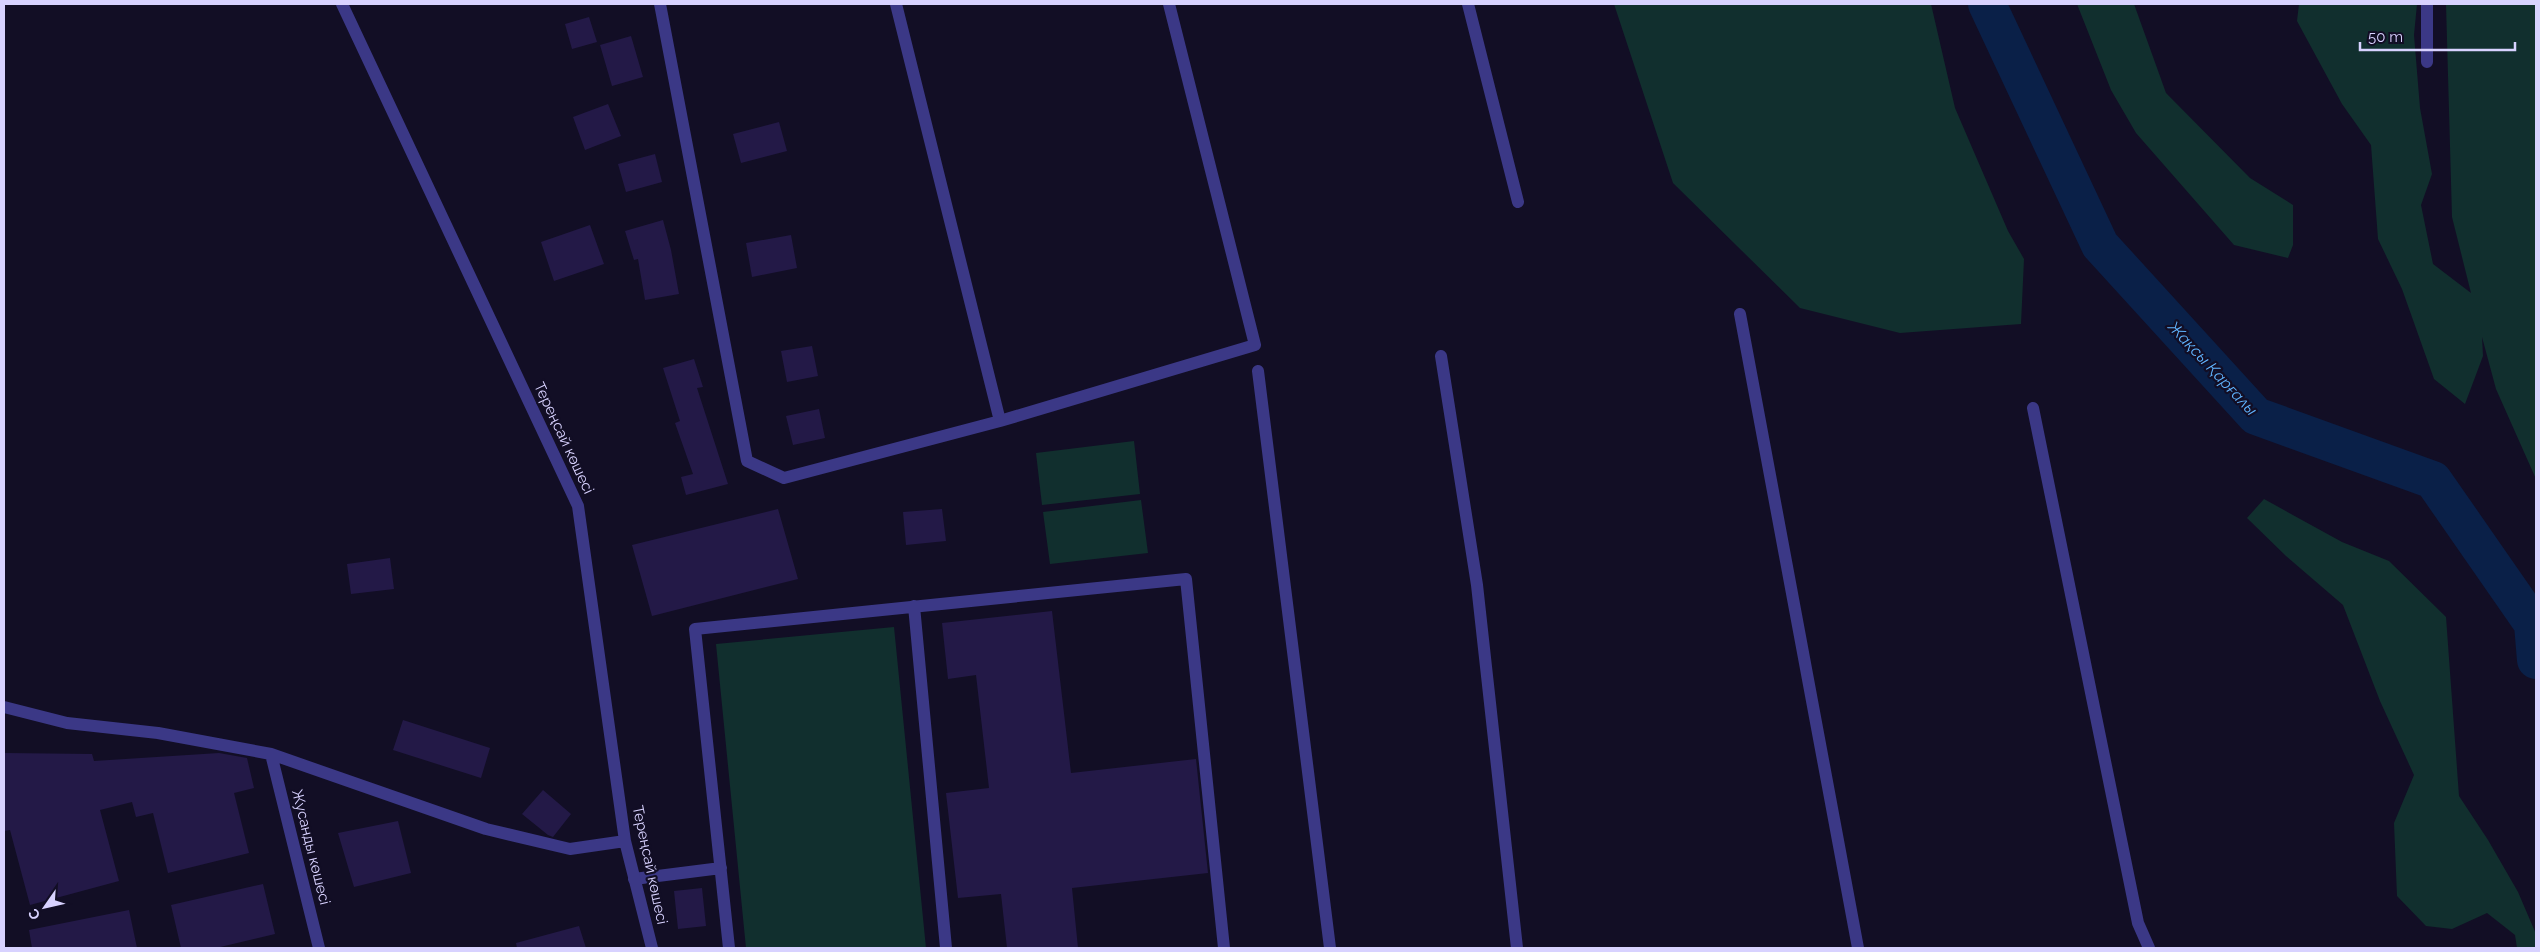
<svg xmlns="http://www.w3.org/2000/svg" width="2540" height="952" font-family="Raleway,sans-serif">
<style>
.green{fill:#112f2e}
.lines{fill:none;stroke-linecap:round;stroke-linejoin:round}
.river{stroke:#0a2048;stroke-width:38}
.building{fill:#231947}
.service{stroke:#3b3886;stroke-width:12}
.minor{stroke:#3b3886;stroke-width:12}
.labels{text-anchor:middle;stroke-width:4.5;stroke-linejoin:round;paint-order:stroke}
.street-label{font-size:15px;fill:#d8d2ff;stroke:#120e25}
.water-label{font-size:16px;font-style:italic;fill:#60b4ff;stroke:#120e25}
</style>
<rect width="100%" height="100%" fill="#120e25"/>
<path class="green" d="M1614 4H1931L1955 108 2008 231 2024 259 2021 324 1900 333 1800 308 1673 183Z
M2077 4H2134L2166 93 2250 178 2293 205V245L2288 258 2234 245 2136 133 2111 90Z
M2299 4H2417L2414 35 2420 108 2432 174 2421 205 2433 264 2471 293 2452 217 2446 4H2536V479L2496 389 2482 337 2483 356 2465 404 2434 379 2402 289 2378 239 2371 145 2342 104 2297 21Z
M1134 441 1140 494 1042 505 1036 453Z
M2264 499 2342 542 2389 561 2446 617 2459 796 2488 840 2518 892 2536 934V948H2517L2515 935 2487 913 2452 929 2426 926 2397 896 2394 823 2414 775 2380 701 2343 605 2286 556 2247 518Z
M1141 500 1148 553 1050 564 1043 512Z
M894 627 926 948H746L716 644Z"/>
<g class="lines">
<path class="river" d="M1987 4 2100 245 2256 416 2433 480 2533 624 2536 660"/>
</g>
<path class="building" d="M589 17 597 42 572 49 565 24Z
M631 36 643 77 612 86 600 45Z
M608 104 621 136 585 150 573 117Z
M779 122 787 151 741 163 733 134Z
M655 154 662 182 626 192 618 164Z
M663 220 671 250 679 294 645 300 638 259 634 260 625 231Z
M590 225 604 264 554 281 541 242Z
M791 235 797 268 752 277 746 243Z
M812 346 818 376 787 382 781 351Z
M694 359 703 387 697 388 728 484 686 495 681 477 693 474 675 423 680 421 663 368Z
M819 409 825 438 793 445 786 416Z
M778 509 798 579 652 616 632 545Z
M942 509 946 541 906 545 903 512Z
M390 558 394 589 351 594 347 564Z
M1052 611 1071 773 1196 759 1208 873 1072 888 1078 948H1007L1001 894 958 898 946 793 989 788 976 675 948 679 942 623Z
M403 720 490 748 481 778 393 750Z
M4 753 92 754 94 761 219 753 247 758 254 788 234 793 249 853 168 873 153 813 136 817 132 802 100 810 119 881 30 905 10 830 4 831Z
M543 790 571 814 553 837 548 835 522 814Z
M398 821 411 873 354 887 338 833Z
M263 884 275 934 216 948H181L171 905Z
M702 888 706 926 678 929 674 891Z
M129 910 137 948H32L29 930Z
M579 926 586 948H517L516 943Z"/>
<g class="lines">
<path class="service" d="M660 4 747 461 784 478 1000 421 1255 345 1169 4
M896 4 1000 421
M1468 4 1518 202
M2427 62V4
M1740 314 1858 948
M1441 356 1477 585 1517 948
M1258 371 1330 948
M2033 408 2138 923 2149 948
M914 606 946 948
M634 879 721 868
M729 948 695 629 1186 579 1224 948"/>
<path class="minor" d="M342 4 578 506 625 841 652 948
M4 707 67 723 158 733 271 754 486 829 570 849 625 841
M271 754 319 948"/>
</g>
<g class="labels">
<g class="street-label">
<text transform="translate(564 438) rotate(65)" y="5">Тереңсай көшесі</text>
<text transform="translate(311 847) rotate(76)" y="5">Жусанды көшесі</text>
<text transform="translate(650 865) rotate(78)" y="5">Тереңсай көшесі</text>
</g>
<g class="water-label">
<text transform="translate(2213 368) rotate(47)" y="6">Жақсы Қарғалы</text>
</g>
</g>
<rect width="2540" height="952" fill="none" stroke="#d8d2ff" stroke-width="10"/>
<g transform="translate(45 907) rotate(236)" stroke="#120e25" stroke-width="4" paint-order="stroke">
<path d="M0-4L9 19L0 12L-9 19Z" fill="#d8d2ff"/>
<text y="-8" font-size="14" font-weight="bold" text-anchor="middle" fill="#d8d2ff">С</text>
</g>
<path d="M2360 42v8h155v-8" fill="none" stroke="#d8d2ff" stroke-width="2.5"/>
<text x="2368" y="42" font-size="15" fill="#d8d2ff" stroke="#120e25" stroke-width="4" paint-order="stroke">50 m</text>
</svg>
